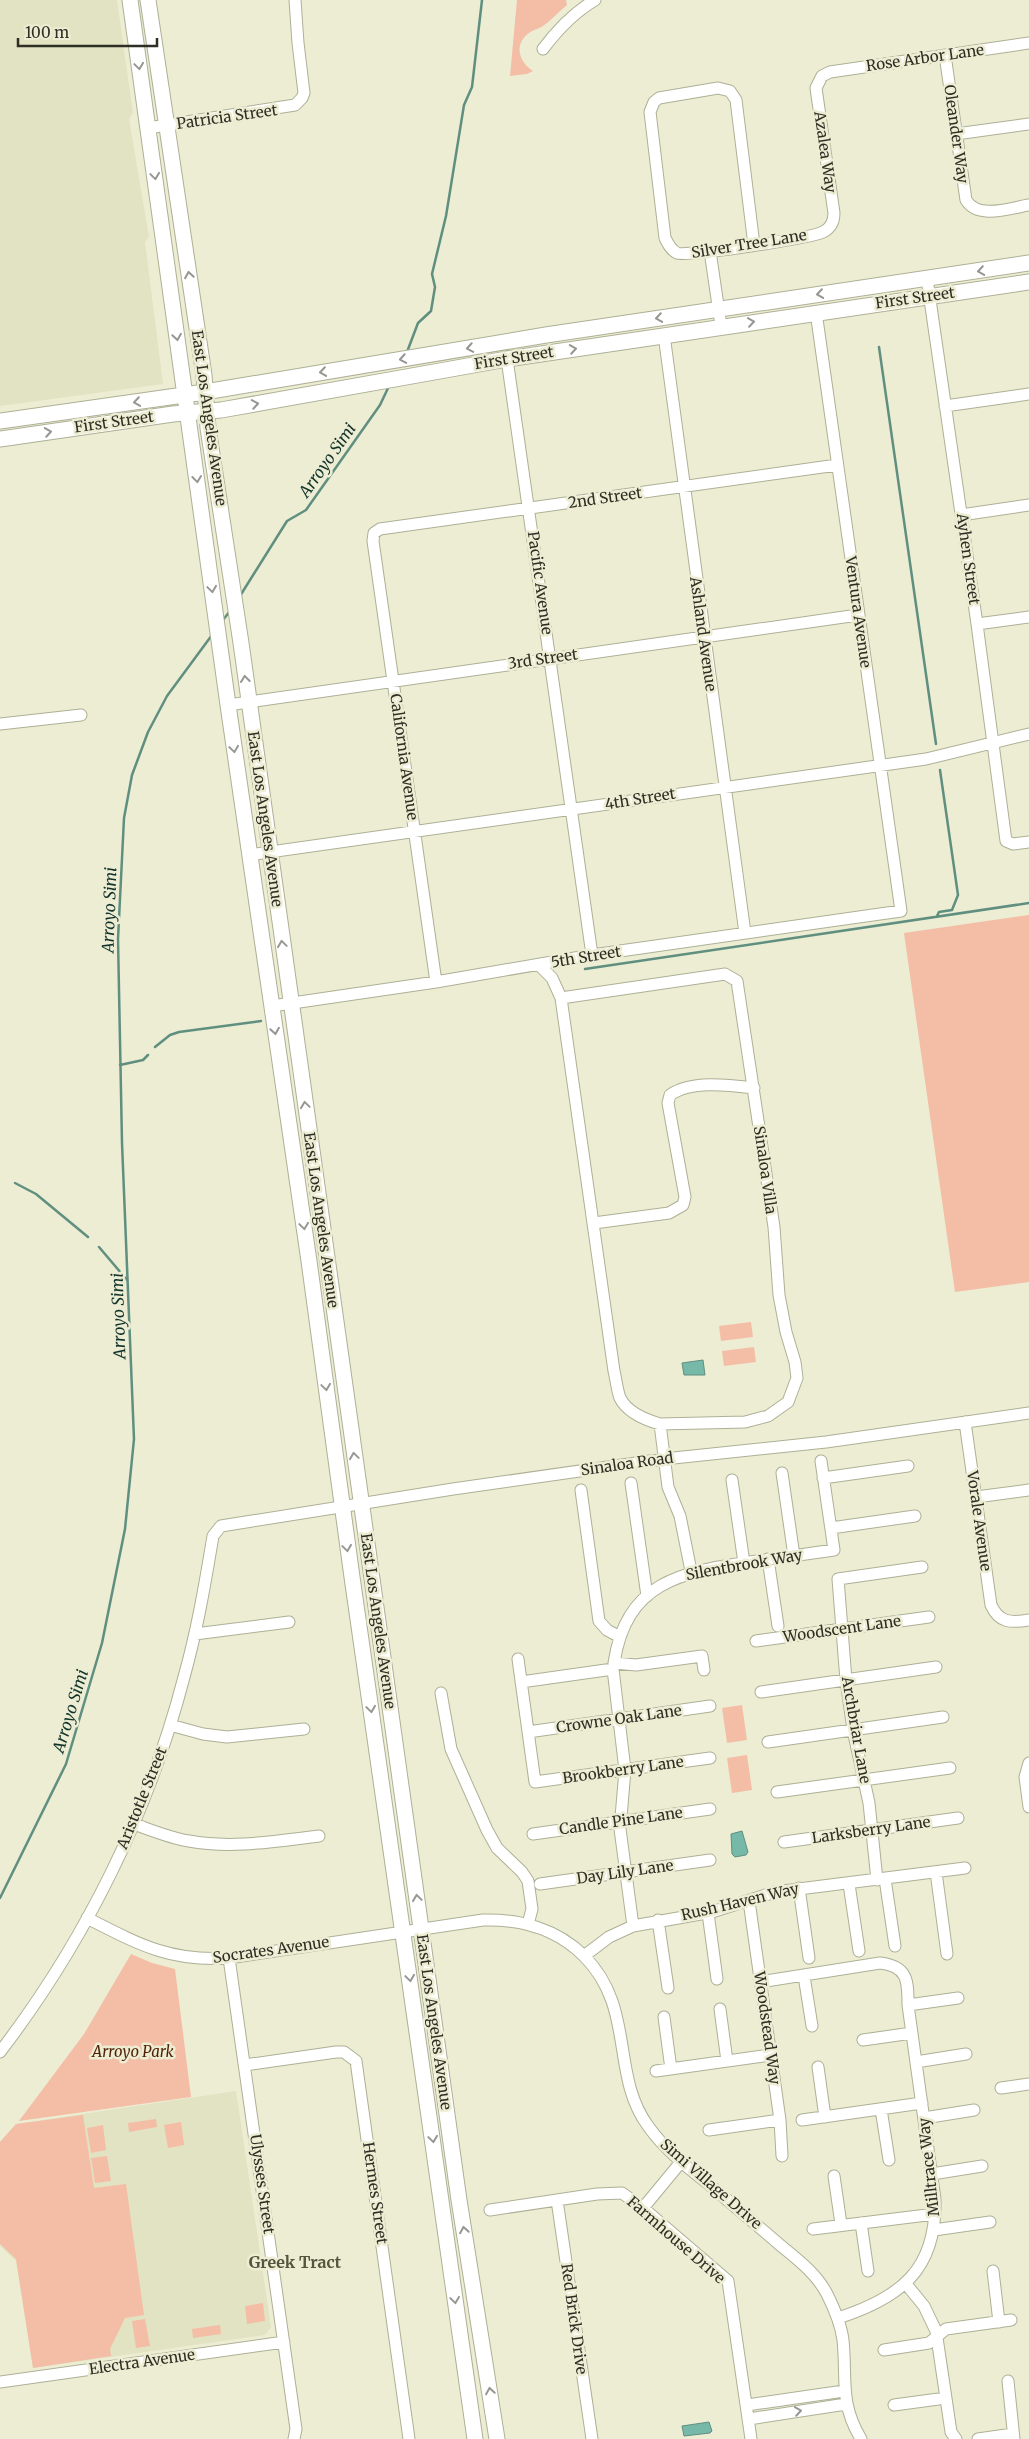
<svg xmlns="http://www.w3.org/2000/svg" width="1029" height="2439" font-family="Merriweather,serif">
<style>
.built{fill:#e1e3c2}
.green{fill:#f4bda6}
.water{fill:#76b9a8;stroke:#608f80}
.lines{fill:none;stroke-linecap:round;stroke-linejoin:round}
.stream{stroke:#608f80;stroke-width:2.5}
.minor-casing{stroke:#aeb096;stroke-width:13}
.major-casing{stroke:#aeb096;stroke-width:17}
.minor{stroke:#fff;stroke-width:11}
.major{stroke:#fff;stroke-width:15}
.oneway{stroke:#969692}
.labels{text-anchor:middle;stroke-width:5;stroke-linejoin:round;paint-order:stroke}
.street-label{font-size:15px;fill:#2e2e24;stroke:#ecedd3}
.park-label{font-size:15px;font-style:italic;fill:#511f05;stroke:#ecedd3}
.water-label{font-size:16px;font-style:italic;fill:#12332b;stroke:#ecedd3}
.neighbourhood-label{font-size:16px;font-weight:bold;fill:#54553f;stroke:#ecedd3}
</style>
<rect width="100%" height="100%" fill="#ecedd3"/>
<path class="built" d="M0 0H117L133 113 129 119 149 237 145 242 163 384 0 406Z
M236 2091 271 2327 265 2335 33 2368 16 2261 0 2246V2142L16 2124Z"/>
<path class="green" d="M517 0H566L567 5C559 11 552 20 543 26 539 29 534 29 529 33 514 44 518 61 533 71L527 74 510 76Z
M1029 915V1282L955 1292 904 933Z
M751 1322 753 1337 721 1341 719 1326Z
M754 1347 756 1362 724 1366 722 1351Z
M742 1705 747 1740 727 1743 722 1708Z
M747 1755 752 1790 732 1793 727 1758Z
M131 1954 152 1963 175 1969 191 2097 19 2121 84 2034Z
M83 2115 94 2188 126 2184 144 2315 125 2318 110 2349 111 2356 33 2368 16 2259 0 2244V2142L16 2124Z
M156 2119 157 2127 129 2132 128 2123Z
M181 2122 184 2145 168 2148 164 2125Z
M103 2125 106 2150 91 2153 87 2128Z
M107 2156 111 2181 95 2183 91 2158Z
M263 2303 265 2321 247 2324 245 2306Z
M145 2319 150 2346 136 2348 132 2321Z
M220 2325 221 2334 193 2338 192 2329Z"/>
<path class="water" d="M703 1360 705 1375H684L682 1363Z
M742 1831 748 1852 746 1855 735 1857 732 1854 731 1834Z
M709 2422 712 2431 710 2433 684 2436 682 2426Z"/>
<g class="lines">
<path class="stream" d="M879 347 936 744
M407 352 418 323 431 311 435 287 432 274 446 216 464 105 472 87 482 0
M240 596 287 521 306 510 380 405 389 386
M223 620 230 611
M937 916 939 912 952 910 958 895 940 770
M585 969 1029 903
M155 1047 170 1035 179 1032 261 1021
M120 1065 143 1060 148 1055
M15 1183 36 1194 88 1237
M99 1247 127 1280
M0 1898 66 1764 102 1643 125 1529 134 1439 122 1143 118 939 124 818 132 775 148 732 167 696 212 635"/>
<defs>
<path id="minor" d="M543 49C558 29 573 13 595 0
M945 55 966 200C978 220 1010 208 1029 205
M148 128 295 105 302 98 304 93 298 43 295 0
M956 134 1029 124
M754 245 736 100 730 91 718 88 659 98 654 102 650 112 665 238C668 244 671 250 677 253 687 257 811 238 823 232 831 228 834 221 834 213L816 88 822 76 830 72 1029 43
M710 251 721 326
M927 279 977 624 1006 841 1013 844 1029 842
M664 335 745 933
M507 359 592 955
M945 406 1029 394
M961 515 1029 505
M977 624 1029 617
M228 705 858 615
M0 724 81 715
M249 855 926 759 1029 734
M539 965 552 978 561 998 614 1371C616 1379 617 1390 620 1398 627 1412 646 1420 660 1424L745 1422 768 1416 788 1402 797 1378 795 1362 786 1332 779 1295 774 1227 737 981 725 974 561 998
M436 982 373 541 374 533 380 529 837 465
M272 1006 436 982 592 955 901 911 816 312
M594 1223 669 1213 683 1205 685 1197 668 1103 670 1095C691 1080 729 1085 754 1088
M965 1422 991 1605C999 1623 1011 1623 1029 1620
M660 1424 668 1487 680 1516 691 1571
M782 1473 794 1556
M823 1478 908 1466
M732 1480 744 1563
M631 1483 647 1596
M581 1490 599 1621 607 1630 620 1637
M976 1497 1029 1490
M831 1528 915 1516
M768 1559 778 1626
M195 1634 289 1622
M756 1641 929 1617
M518 1659 535 1782 710 1758
M704 1670 702 1656 636 1665 614 1663C626 1582 681 1572 750 1562 778 1558 806 1554 834 1550L821 1461
M521 1682 613 1669 625 1770 620 1829 633 1926
M761 1692 936 1667
M441 1693 451 1749 487 1830 497 1848 522 1872 528 1881 532 1909 528 1924
M170 1725 203 1734 227 1737 304 1729
M528 1732 710 1706
M768 1742 943 1717
M1029 1763 1025 1777 1029 1807
M777 1792 950 1768
M134 1824C151 1830 170 1838 189 1841 232 1849 276 1841 319 1836
M533 1834 710 1809
M784 1842 958 1818
M936 1872 947 1954
M885 1879 895 1946
M877 1880 869 1803 853 1730 846 1680 838 1579 922 1567
M540 1884 710 1860
M849 1884 859 1951
M799 1888 809 1958
M749 1901 780 2120 782 2156
M708 1913 717 1979
M87 1918C138 1944 170 1962 229 1958L483 1920C520 1919 557 1929 584 1956 636 2008 610 2074 648 2126 665 2150 688 2168 711 2186 734 2206 757 2225 780 2245 797 2259 816 2273 827 2294 834 2308 841 2324 843 2340 847 2379 839 2402 861 2439
M658 1920 668 1988
M584 1956 609 1937 633 1926 712 1912 775 1892 965 1868
M229 1958 296 2429 294 2439
M804 1976 812 2026
M760 1982 880 1963C908 1966 908 1981 908 2005L935 2199C937 2270 900 2298 838 2318
M908 2005 958 1998
M720 2009 727 2061
M664 2017 671 2069
M863 2040 912 2033
M0 2052C85 1941 149 1812 184 1677 197 1631 205 1584 213 1536L221 1526 453 1489 664 1459 826 1442 1029 1413
M916 2062 966 2054
M245 2065 336 2052H344L356 2061 409 2439
M818 2067 825 2117
M656 2071 770 2055
M1001 2088 1029 2084
M881 2109 889 2160
M924 2118 974 2110
M802 2120 922 2103
M709 2130 780 2120
M932 2174 982 2166
M834 2176 841 2224
M557 2200 592 2439
M643 2208 681 2162
M490 2210 597 2194 622 2193 643 2208 728 2281 751 2439
M861 2223 868 2271
M813 2229 935 2214
M934 2230 990 2222
M993 2271 999 2322
M906 2284 924 2306 936 2331 951 2432 956 2439
M884 2350 929 2343 946 2329 1011 2320
M1008 2381 1014 2439
M0 2382 284 2342
M747 2405 844 2391
M894 2405 946 2398
M749 2419 846 2404
M978 2439 1013 2434"/>
<path id="major" d="M130 0 228 705 309 1261 352 1577 475 2439
M148 0 204 375 208 428 241 643 459 2200 497 2439
M0 421 205 392 546 335 1029 263
M0 439 173 414 221 410 507 359 1029 282"/>
</defs>
<use href="#minor" class="minor-casing"/>
<use href="#major" class="major-casing"/>
<use href="#minor" class="minor"/>
<use href="#major" class="major"/>
</g>
<defs><path id="oneway-chevron" d="M-2-3.5L2.5 0L-2 3.5" fill="none" stroke-width="1.6" stroke-linecap="round" stroke-linejoin="round" transform="scale(1.25)"/></defs>
<g class="oneway">
<use href="#oneway-chevron" transform="translate(139 66) rotate(82)"/>
<use href="#oneway-chevron" transform="translate(155 176) rotate(82)"/>
<use href="#oneway-chevron" transform="translate(981 271) rotate(171)"/>
<use href="#oneway-chevron" transform="translate(189 275) rotate(-99)"/>
<use href="#oneway-chevron" transform="translate(820 294) rotate(172)"/>
<use href="#oneway-chevron" transform="translate(659 318) rotate(171)"/>
<use href="#oneway-chevron" transform="translate(751 322) rotate(-8)"/>
<use href="#oneway-chevron" transform="translate(177 337) rotate(81)"/>
<use href="#oneway-chevron" transform="translate(470 348) rotate(170)"/>
<use href="#oneway-chevron" transform="translate(573 349) rotate(-9)"/>
<use href="#oneway-chevron" transform="translate(403 359) rotate(170)"/>
<use href="#oneway-chevron" transform="translate(323 372) rotate(172)"/>
<use href="#oneway-chevron" transform="translate(137 402) rotate(172)"/>
<use href="#oneway-chevron" transform="translate(255 404) rotate(-10)"/>
<use href="#oneway-chevron" transform="translate(48 432) rotate(-9)"/>
<use href="#oneway-chevron" transform="translate(197 479) rotate(83)"/>
<use href="#oneway-chevron" transform="translate(212 589) rotate(82)"/>
<use href="#oneway-chevron" transform="translate(245 679) rotate(-97)"/>
<use href="#oneway-chevron" transform="translate(234 749) rotate(82)"/>
<use href="#oneway-chevron" transform="translate(282 944) rotate(-98)"/>
<use href="#oneway-chevron" transform="translate(275 1031) rotate(81)"/>
<use href="#oneway-chevron" transform="translate(305 1105) rotate(-98)"/>
<use href="#oneway-chevron" transform="translate(304 1226) rotate(82)"/>
<use href="#oneway-chevron" transform="translate(326 1387) rotate(82)"/>
<use href="#oneway-chevron" transform="translate(354 1456) rotate(-98)"/>
<use href="#oneway-chevron" transform="translate(347 1548) rotate(82)"/>
<use href="#oneway-chevron" transform="translate(371 1709) rotate(82)"/>
<use href="#oneway-chevron" transform="translate(417 1898) rotate(-98)"/>
<use href="#oneway-chevron" transform="translate(410 1978) rotate(82)"/>
<use href="#oneway-chevron" transform="translate(433 2139) rotate(82)"/>
<use href="#oneway-chevron" transform="translate(464 2230) rotate(-99)"/>
<use href="#oneway-chevron" transform="translate(455 2300) rotate(82)"/>
<use href="#oneway-chevron" transform="translate(490 2391) rotate(-99)"/>
<use href="#oneway-chevron" transform="translate(798 2411) rotate(-9)"/>
</g>
<g class="labels">
<g class="street-label">
<text transform="translate(925 58) rotate(-8)" y="5">Rose Arbor Lane</text>
<text transform="translate(227 117) rotate(-8)" y="5">Patricia Street</text>
<text transform="translate(956 134) rotate(82)" y="5">Oleander Way</text>
<text transform="translate(825 152) rotate(82)" y="5">Azalea Way</text>
<text transform="translate(749 244) rotate(-9)" y="5">Silver Tree Lane</text>
<text transform="translate(915 298) rotate(-8)" y="5">First Street</text>
<text transform="translate(514 358) rotate(-9)" y="5">First Street</text>
<text transform="translate(209 418) rotate(82)" y="5">East Los Angeles Avenue</text>
<text transform="translate(114 422) rotate(-8)" y="5">First Street</text>
<text transform="translate(605 498) rotate(-8)" y="5">2nd Street</text>
<text transform="translate(968 559) rotate(82)" y="5">Ayhen Street</text>
<text transform="translate(540 583) rotate(82)" y="5">Pacific Avenue</text>
<text transform="translate(858 612) rotate(82)" y="5">Ventura Avenue</text>
<text transform="translate(703 634) rotate(82)" y="5">Ashland Avenue</text>
<text transform="translate(543 659) rotate(-8)" y="5">3rd Street</text>
<text transform="translate(404 757) rotate(82)" y="5">California Avenue</text>
<text transform="translate(640 799) rotate(-9)" y="5">4th Street</text>
<text transform="translate(265 819) rotate(82)" y="5">East Los Angeles Avenue</text>
<text transform="translate(586 957) rotate(-9)" y="5">5th Street</text>
<text transform="translate(765 1170) rotate(82)" y="5">Sinaloa Villa</text>
<text transform="translate(321 1220) rotate(82)" y="5">East Los Angeles Avenue</text>
<text transform="translate(627 1464) rotate(-8)" y="5">Sinaloa Road</text>
<text transform="translate(979 1521) rotate(82)" y="5">Vorale Avenue</text>
<text transform="translate(744 1565) rotate(-10)" y="5">Silentbrook Way</text>
<text transform="translate(378 1621) rotate(82)" y="5">East Los Angeles Avenue</text>
<text transform="translate(842 1629) rotate(-8)" y="5">Woodscent Lane</text>
<text transform="translate(619 1719) rotate(-8)" y="5">Crowne Oak Lane</text>
<text transform="translate(856 1730) rotate(80)" y="5">Archbriar Lane</text>
<text transform="translate(623 1770) rotate(-8)" y="5">Brookberry Lane</text>
<text transform="translate(142 1798) rotate(-68)" y="5">Aristotle Street</text>
<text transform="translate(621 1821) rotate(-8)" y="5">Candle Pine Lane</text>
<text transform="translate(871 1830) rotate(-8)" y="5">Larksberry Lane</text>
<text transform="translate(625 1872) rotate(-8)" y="5">Day Lily Lane</text>
<text transform="translate(740 1902) rotate(-13)" y="5">Rush Haven Way</text>
<text transform="translate(271 1950) rotate(-8)" y="5">Socrates Avenue</text>
<text transform="translate(434 2022) rotate(82)" y="5">East Los Angeles Avenue</text>
<text transform="translate(767 2028) rotate(82)" y="5">Woodstead Way</text>
<text transform="translate(929 2167) rotate(-96)" y="5">Milltrace Way</text>
<text transform="translate(262 2184) rotate(82)" y="5">Ulysses Street</text>
<text transform="translate(711 2184) rotate(41)" y="5">Simi Village Drive</text>
<text transform="translate(375 2193) rotate(82)" y="5">Hermes Street</text>
<text transform="translate(676 2240) rotate(41)" y="5">Farmhouse Drive</text>
<text transform="translate(574 2319) rotate(82)" y="5">Red Brick Drive</text>
<text transform="translate(142 2362) rotate(-8)" y="5">Electra Avenue</text>
</g>
<g class="park-label">
<text x="133" y="2057">Arroyo Park</text>
</g>
<g class="water-label">
<text transform="translate(327 460) rotate(-55)" y="6">Arroyo Simi</text>
<text transform="translate(109 910) rotate(-88)" y="6">Arroyo Simi</text>
<text transform="translate(118 1316) rotate(-92)" y="6">Arroyo Simi</text>
<text transform="translate(70 1711) rotate(-73)" y="6">Arroyo Simi</text>
</g>
<g class="neighbourhood-label">
<text x="295" y="2268">Greek Tract</text>
</g>
</g>
<path d="M18 38v8h139v-8" fill="none" stroke="#2e2e24" stroke-width="2.5"/>
<text x="25" y="38" font-size="15" fill="#2e2e24" stroke="#ecedd3" stroke-width="4" paint-order="stroke">100 m</text>
</svg>
